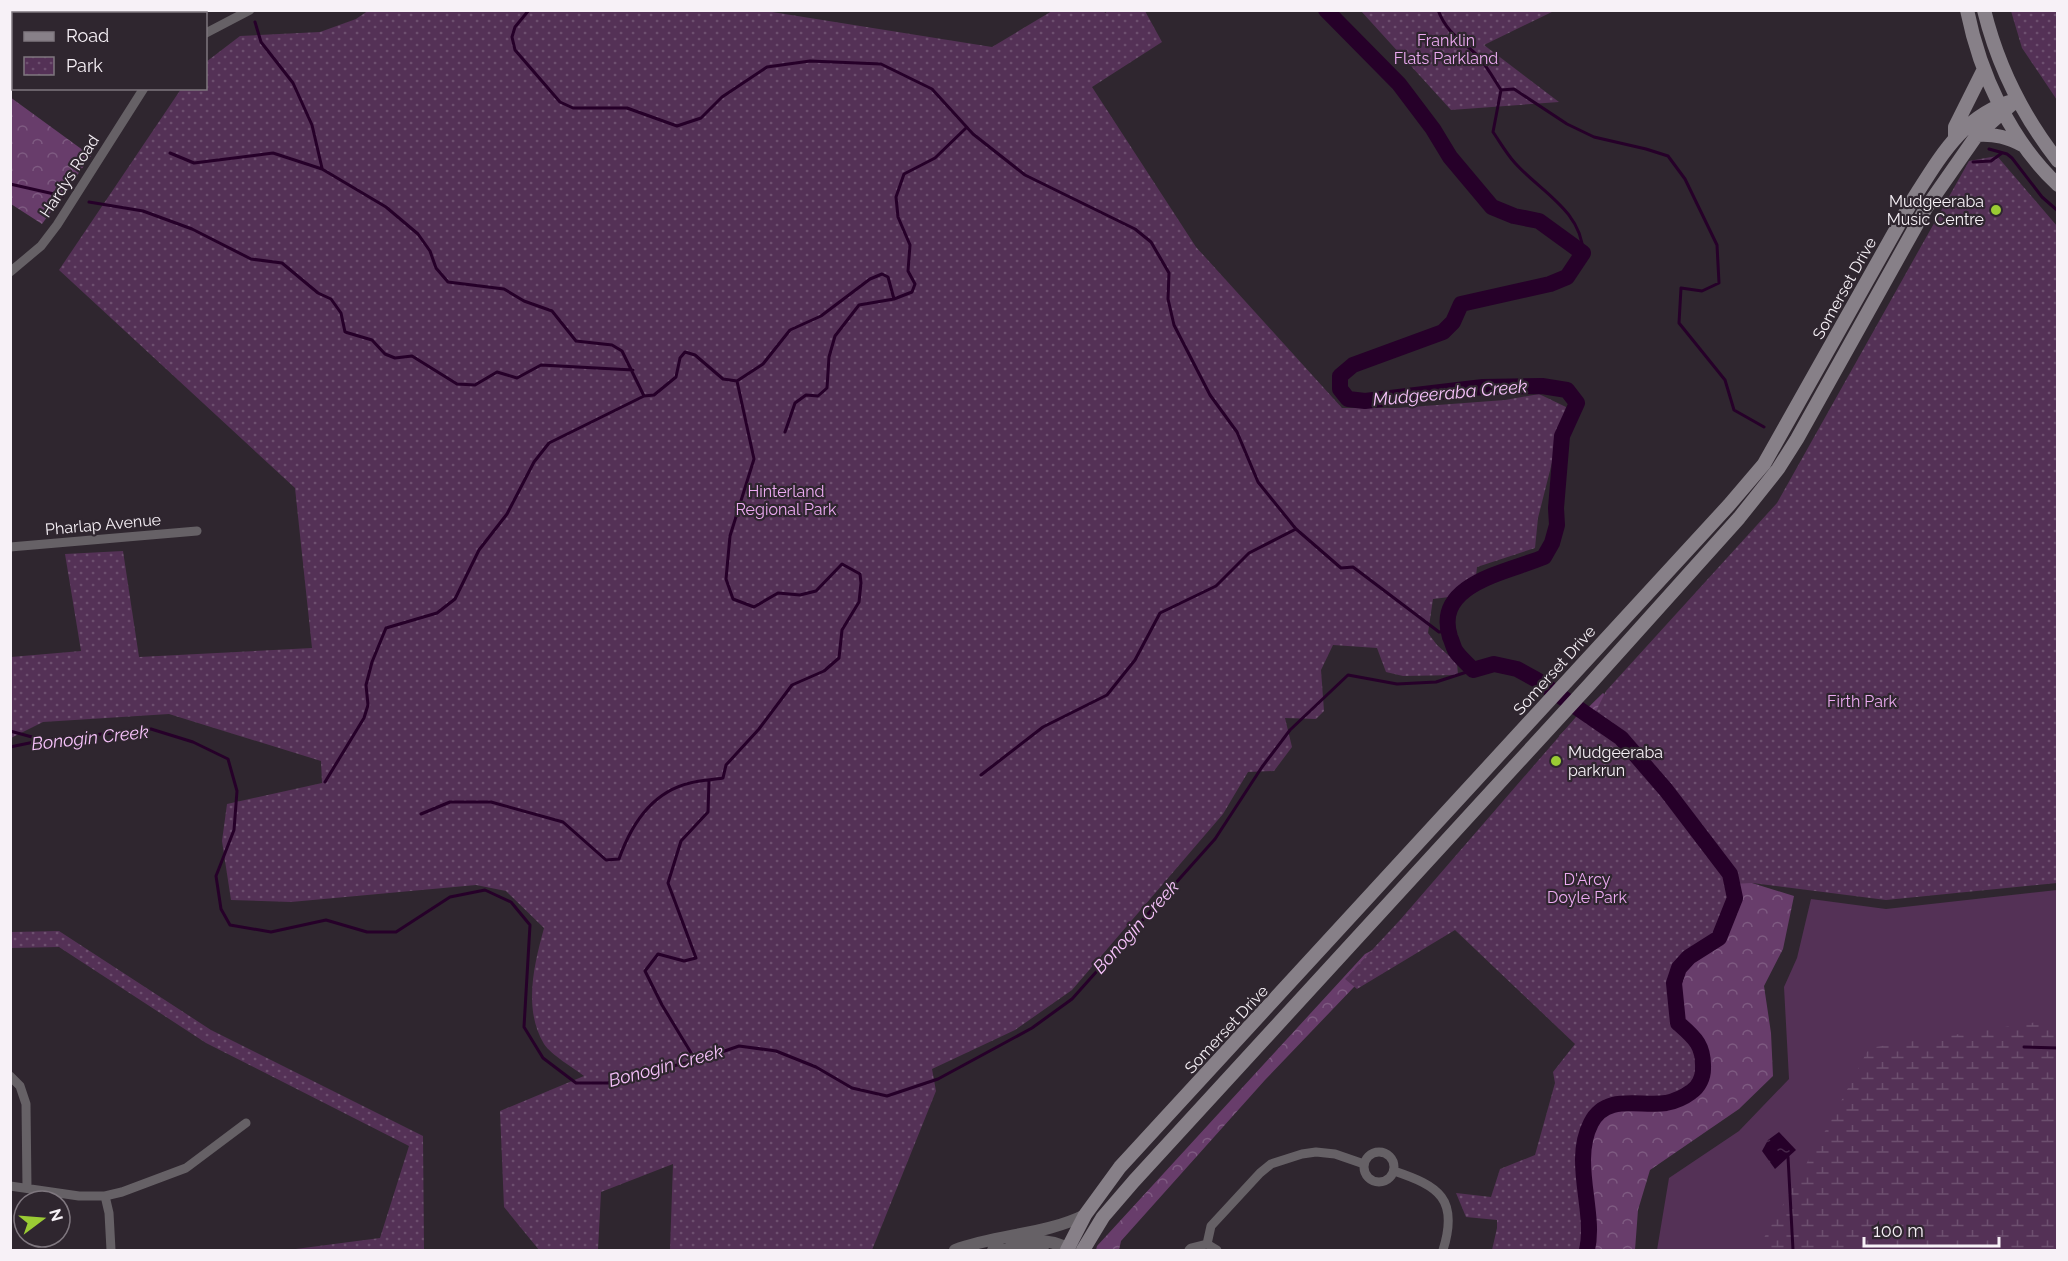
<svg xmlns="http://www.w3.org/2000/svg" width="2068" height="1261" font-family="Raleway,sans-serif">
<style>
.grass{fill:#543156}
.forest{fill:url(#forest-crowns)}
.wetland{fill:url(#wetland-marsh)}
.park{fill:url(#park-dots)}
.water{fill:url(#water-ripples)}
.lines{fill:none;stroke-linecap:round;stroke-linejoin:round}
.stream{stroke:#260029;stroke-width:3}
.river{stroke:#260029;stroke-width:16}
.minor{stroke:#666166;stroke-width:9}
.tertiary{stroke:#666166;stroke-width:12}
.secondary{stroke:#878088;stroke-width:14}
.poi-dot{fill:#9acb34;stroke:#2f262f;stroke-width:2}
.labels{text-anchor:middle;stroke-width:4.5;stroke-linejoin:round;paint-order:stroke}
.park-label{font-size:16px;fill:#edabf2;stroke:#2f262f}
.street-label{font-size:16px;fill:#f7f1f7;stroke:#2f262f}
.poi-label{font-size:16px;fill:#f7f1f7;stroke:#2f262f;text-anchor:end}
.water-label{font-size:18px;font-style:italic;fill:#f8c3fc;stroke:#2f262f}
</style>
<defs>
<pattern id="forest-crowns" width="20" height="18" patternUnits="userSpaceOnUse" patternTransform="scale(1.5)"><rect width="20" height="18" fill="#683d6b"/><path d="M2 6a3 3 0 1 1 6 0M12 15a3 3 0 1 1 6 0" fill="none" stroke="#7e5a81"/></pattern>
<pattern id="wetland-marsh" width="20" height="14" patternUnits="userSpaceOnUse" patternTransform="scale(1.5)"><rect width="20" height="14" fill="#543156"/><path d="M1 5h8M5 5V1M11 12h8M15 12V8" fill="none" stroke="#6d4f6f"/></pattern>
<pattern id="park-dots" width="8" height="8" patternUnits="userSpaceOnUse" patternTransform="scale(1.5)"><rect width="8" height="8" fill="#543156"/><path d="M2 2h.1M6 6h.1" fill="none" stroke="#6d4f6f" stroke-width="1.8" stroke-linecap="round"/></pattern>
<pattern id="water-ripples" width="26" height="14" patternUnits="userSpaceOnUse" patternTransform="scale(1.5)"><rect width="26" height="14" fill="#260029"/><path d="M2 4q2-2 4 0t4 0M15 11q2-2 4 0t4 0" fill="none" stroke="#462649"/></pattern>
</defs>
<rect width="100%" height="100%" fill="#2f262f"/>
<path class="grass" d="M2057 890V1250H1657L1669 1178 1739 1131 1789 1079 1784 987 1797 958 1811 899 1886 909Z"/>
<path class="forest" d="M10 97 91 156 42 224 11 204Z
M1603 693 1683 764 1752 883 1794 896 1783 949 1764 986 1771 1033 1773 1076 1739 1109 1650 1170 1638 1210 1635 1250H1559L1578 1044 1454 927 1354 987 1265 1080 1121 1241 1119 1250H1096L1097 1246 1365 954 1451 909 1645 799 1559 736Z"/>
<path class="wetland" d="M2057 1019V1250H1757L1828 1126 1869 1048Z"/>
<path class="park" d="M369 10 766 11 992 47 1052 11 1104 10 1105 13 1108 11H1145L1162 42 1092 87 1196 247 1342 408H1397L1505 400 1539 394 1566 407 1538 518 1535 548 1477 567 1474 594 1433 599 1428 633 1437 645 1457 663 1458 675 1403 676 1386 672 1377 648 1333 645 1321 670 1324 711 1316 719 1285 718 1292 747 1274 771 1248 772 1223 814 1072 990 1015 1030 932 1069 936 1091 872 1250H670L673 1164 601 1192 598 1250H539L504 1207 500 1111 584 1076C574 1068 551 1055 544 1044 523 1009 534 965 544 928L506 891 476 885 291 902 231 900 222 841 227 804 322 783 321 761 169 714 43 722 11 738V657L81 651 65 554 123 551 139 657 312 648 295 488 59 270 181 89 206 88V62L240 36 320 32 356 19Z
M1361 11H1554L1484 45 1559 102 1451 110Z
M2011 11H2057V100L2022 48Z
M1997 156 2057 226V883L1886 900 1752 883 1732 884C1733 888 1735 893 1735 897 1735 905 1723 933 1718 939 1702 954 1679 957 1674 982 1673 990 1675 1016 1678 1023 1682 1029 1690 1033 1695 1038 1707 1051 1707 1076 1696 1089 1668 1120 1609 1082 1590 1125 1581 1144 1582 1171 1584 1192 1585 1212 1591 1230 1587 1250H1492L1497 1228V1220L1466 1217 1456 1193 1491 1197 1500 1169 1535 1155 1555 1083 1553 1072 1575 1044 1455 930 1357 989 1345 979 1400 920 1582 710 1593 717 1606 691 1777 503 1969 161Z
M59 931 211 1030 423 1136 424 1250H288L380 1238 409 1146 206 1043 59 947 11 948V932Z"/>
<path class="water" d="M1779 1132 1796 1150 1775 1169 1762 1151 1768 1140Z"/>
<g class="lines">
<path class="stream" d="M529 10 515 27 512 37 515 50 560 102 573 108H627L677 126 701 118 722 97 767 67 810 61 881 64 932 89 973 134 1025 175 1135 229 1151 242 1169 273 1168 299 1174 325 1210 395 1237 432 1258 482 1296 529 1341 568 1353 567 1439 632 1449 631
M1438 10C1447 34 1463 41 1479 57 1487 67 1494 79 1501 90L1493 132C1500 142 1506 153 1515 163 1540 191 1582 211 1583 253
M255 22 261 42 293 83 312 125 322 168
M1501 90 1514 89 1567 124 1594 137 1646 149 1668 156 1685 179 1717 245 1719 283 1702 291 1681 288 1679 323 1725 380 1734 410 1764 427
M1989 149 2007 154 2012 158 2042 197 2058 211
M170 153 194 163 273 153 322 169 386 207 418 234 430 251 436 268 448 282 504 289 524 301 552 311 576 341 612 345 622 351 644 396
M1973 162 1991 161 2002 153
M10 184 63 196
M89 202 143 211 192 229 251 259 282 263 318 293 331 299 341 313 345 332 372 340 385 354 395 358 412 356 457 384 475 385 497 372 517 378 541 365 633 370
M785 432 795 403 806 395 818 396 827 388 829 357 835 336 859 305 894 299 912 292 915 284 908 271 910 245 898 217 896 197 904 174 935 158 966 128
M10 731 43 740
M10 747 44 740 151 729 193 742 228 759 237 791 234 830 216 876 221 909 230 925 271 932 326 920 367 932H396L450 897 485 890 511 902 530 925 524 1027 543 1058 576 1083H608L630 1075 696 1061 739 1046 776 1051 816 1067 852 1088 887 1096 938 1079 1032 1028 1072 999 1215 839 1262 767 1290 730 1348 675 1397 684 1436 682 1473 670
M981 775 1043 727 1107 695 1135 660 1160 613 1216 586 1249 553 1296 529
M325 782 364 718 368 705 366 685 372 662 386 628 437 613 455 599 479 550 507 514 534 462 549 443 644 396 654 395 676 377 680 358 685 352 695 355 723 379 737 381 763 364 790 330 821 316 870 279 882 274 888 277 894 299
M421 814 450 802H491L563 822 606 860 619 859C631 825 652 792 690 783 701 780 712 780 723 778L726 765 759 729 792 685 824 671 839 658 842 630 859 602 861 583 860 574 842 564 816 591 800 595 778 593 754 607 733 599 726 579 730 536 754 459 737 381
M2024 1047 2058 1048
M696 1061 662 1005 645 971 658 954 684 961 696 958 668 883 681 841 708 812 709 781
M1788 1157 1793 1250"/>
<path class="river" d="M1326 10 1399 84 1433 129 1450 157 1492 207 1514 216 1539 221 1583 253 1567 277 1550 284 1461 304 1453 322 1443 332 1353 365 1340 376V389L1348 399 1365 401 1483 387 1542 386 1567 390 1577 403 1562 436 1556 508 1557 525 1552 543 1544 557C1509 572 1433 583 1450 637 1452 641 1453 646 1455 650 1459 657 1468 664 1473 670L1494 664 1517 669 1537 680 1621 738 1666 790 1730 874 1735 898 1719 938 1689 957 1679 968 1674 983 1678 1023C1695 1038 1704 1045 1703 1069 1703 1077 1699 1087 1691 1092 1683 1098 1676 1101 1666 1103 1640 1107 1606 1093 1591 1123 1571 1162 1596 1212 1587 1250"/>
<path class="minor" d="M206 33 250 10
M10 272 41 246 57 225 144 88
M10 547 197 531
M10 1076 20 1086 26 1104 27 1188
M1364 1167a15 15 0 1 1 30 0a15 15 0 1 1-30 0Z
M1394 1171C1439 1186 1459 1199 1443 1250
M10 1186 79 1196H105L122 1192 186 1168 246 1123
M105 1196 109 1213 111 1250
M1207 1244 1211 1226 1260 1173 1271 1164 1302 1154 1316 1152 1335 1154 1364 1164
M1207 1244 1217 1250
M1189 1250 1191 1248 1207 1244"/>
<path class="tertiary" d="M1011 1241C1030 1239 1054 1240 1071 1250
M955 1250C997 1234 1045 1235 1085 1215
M993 1250 1021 1249 1043 1250"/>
<path class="secondary" d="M1967 10C1980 74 2010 140 2058 185
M1984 10C1998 67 2022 115 2058 161
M1977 135C1995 134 2008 137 2024 146
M1955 137V127L1984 69
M1067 1250 1085 1215 1120 1167 1729 505 1764 464 1912 201C1940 157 1963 114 2016 100
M1083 1250 1103 1217 1134 1181 1590 684 1739 518 1778 469 1797 439 1926 208 1977 135 2013 103"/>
</g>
<g class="poi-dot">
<circle cx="1996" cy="210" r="6"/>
<circle cx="1556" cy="761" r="6"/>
</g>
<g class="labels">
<g class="park-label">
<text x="1446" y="46">Franklin<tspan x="1446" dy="18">Flats Parkland</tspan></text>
<text x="786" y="497">Hinterland<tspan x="786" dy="18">Regional Park</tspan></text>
<text x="1862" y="707">Firth Park</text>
<text x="1587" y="885">D'Arcy<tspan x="1587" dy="18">Doyle Park</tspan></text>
</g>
<g class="street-label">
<text transform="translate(69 176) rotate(-57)" y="6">Hardys Road</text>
<text transform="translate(1844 288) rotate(-61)" y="6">Somerset Drive</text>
<text transform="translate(103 524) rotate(-5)" y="6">Pharlap Avenue</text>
<text transform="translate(1554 670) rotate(-48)" y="6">Somerset Drive</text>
<text transform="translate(1226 1029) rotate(-47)" y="6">Somerset Drive</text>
</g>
<g class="poi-label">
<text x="1984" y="207">Mudgeeraba<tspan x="1984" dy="18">Music Centre</tspan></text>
<text x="1568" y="758" text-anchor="start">Mudgeeraba<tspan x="1568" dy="18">parkrun</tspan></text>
</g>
<g class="water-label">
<text transform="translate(1450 393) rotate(-5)" y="6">Mudgeeraba Creek</text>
<text transform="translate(90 738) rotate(-6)" y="6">Bonogin Creek</text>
<text transform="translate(1136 927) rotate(-48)" y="6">Bonogin Creek</text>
<text transform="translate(666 1066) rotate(-15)" y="6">Bonogin Creek</text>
</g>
</g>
<rect width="2068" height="1261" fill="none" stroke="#f7f1f7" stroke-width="24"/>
<rect x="12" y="12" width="195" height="78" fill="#2f262f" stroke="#7f777f" stroke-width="1.5"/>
<rect x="24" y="32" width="30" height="9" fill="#878088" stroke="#7f777f" stroke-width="1.5"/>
<text x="66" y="42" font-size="18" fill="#f7f1f7">Road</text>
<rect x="24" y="57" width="30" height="18" fill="url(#park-dots)" stroke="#7f777f" stroke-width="1.5"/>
<text x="66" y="72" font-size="18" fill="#f7f1f7">Park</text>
<g transform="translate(42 1219) rotate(74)"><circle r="28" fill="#2f262f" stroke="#7f777f" stroke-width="1.5"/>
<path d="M0-4.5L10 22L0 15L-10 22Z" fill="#9acb34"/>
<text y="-9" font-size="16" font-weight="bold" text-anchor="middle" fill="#f7f1f7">N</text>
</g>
<path d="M1864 1237v9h135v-9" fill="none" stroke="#f7f1f7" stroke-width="3"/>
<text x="1873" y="1237" font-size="18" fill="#f7f1f7" stroke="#2f262f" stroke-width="4.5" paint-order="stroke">100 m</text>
</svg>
